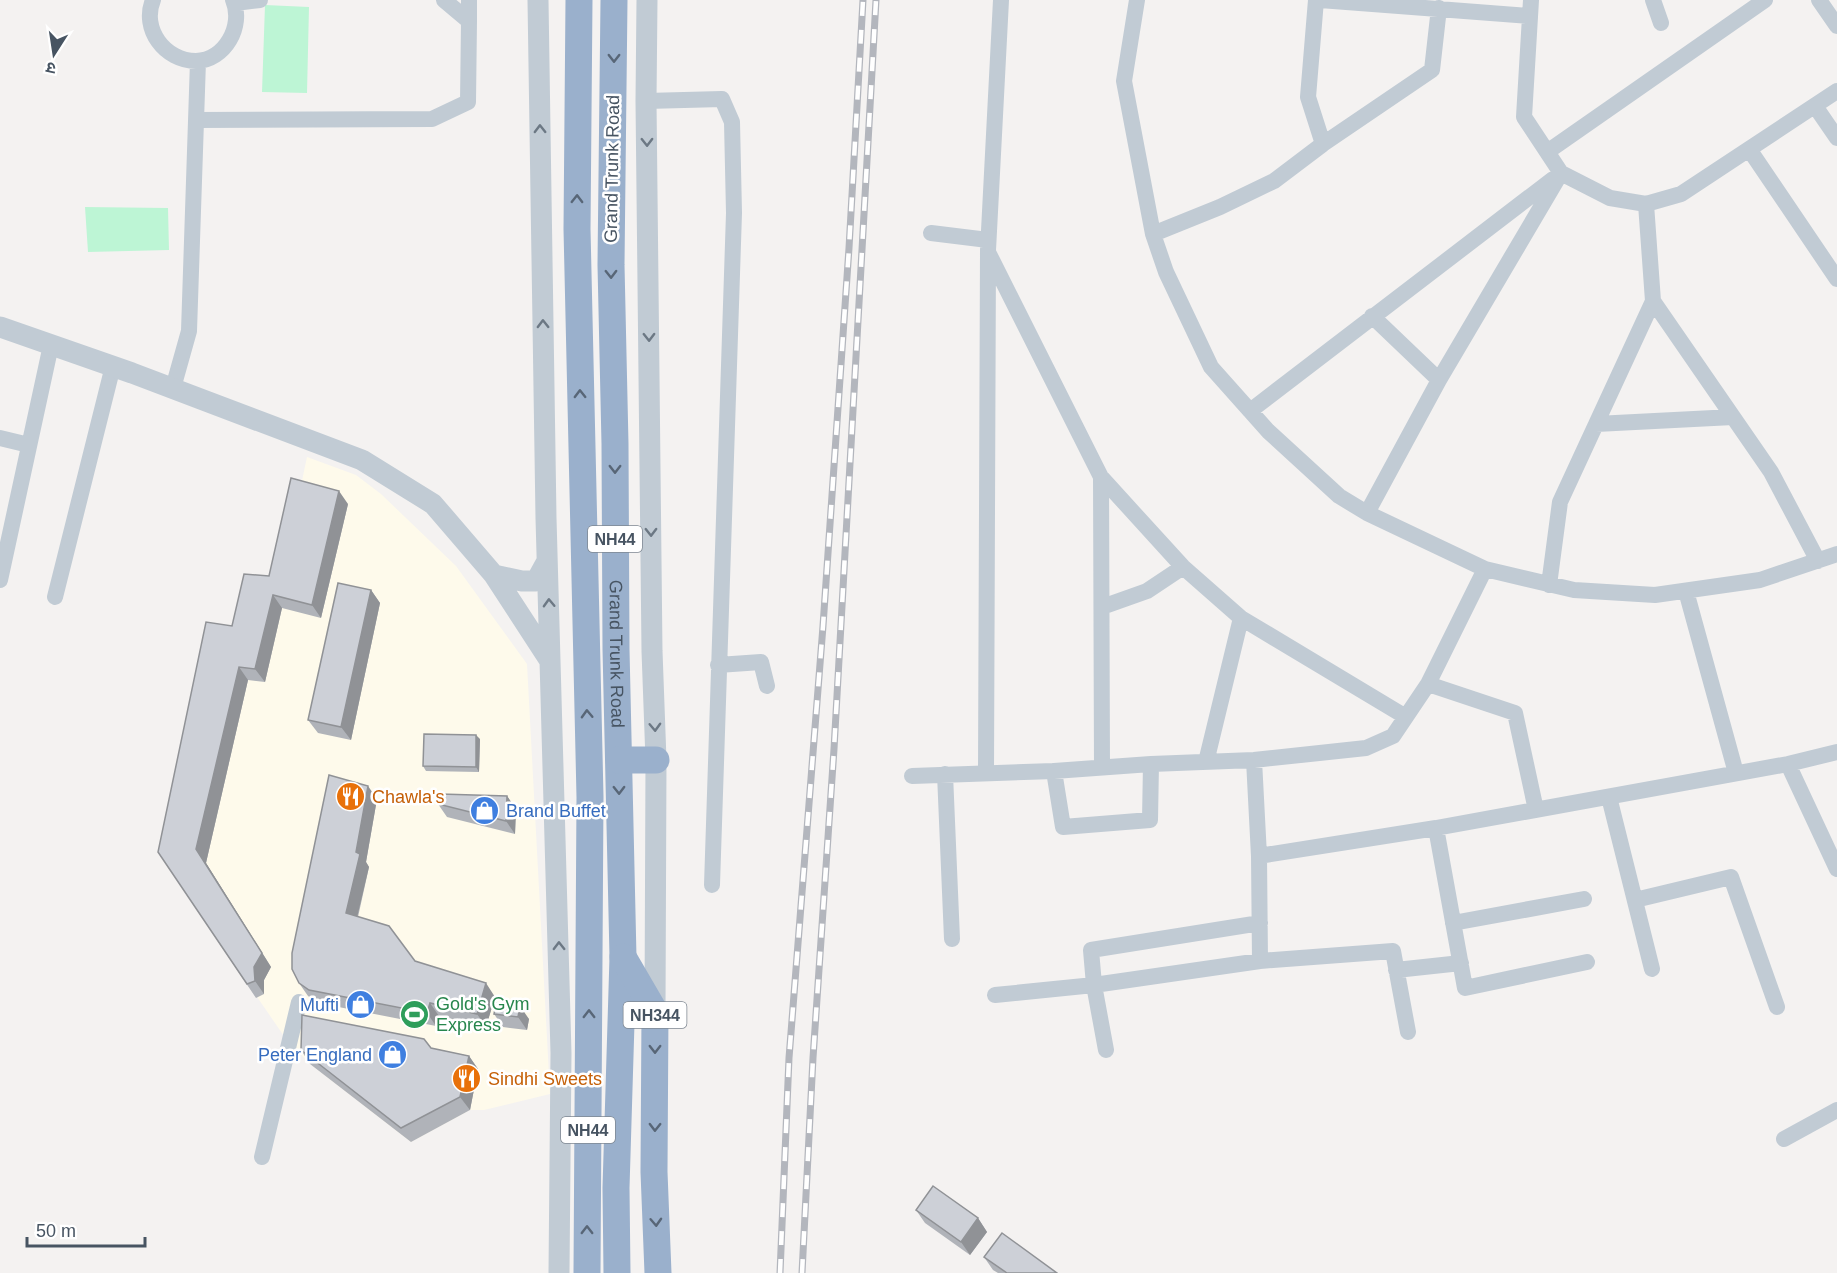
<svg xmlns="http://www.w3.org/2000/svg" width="1837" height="1273" font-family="Helvetica,'Noto Sans Devanagari',sans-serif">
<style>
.commercial{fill:#fefaeb}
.green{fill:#bdf5d5}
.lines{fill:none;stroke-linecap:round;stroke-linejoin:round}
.minor{stroke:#c1cbd4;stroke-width:16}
.tertiary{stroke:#c1cbd4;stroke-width:21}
.trunk{stroke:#9ab0cc;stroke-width:27}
.rail-casing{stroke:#b3b6bd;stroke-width:7}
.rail{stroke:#fff;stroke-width:4.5;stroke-dasharray:14;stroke-linecap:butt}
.wall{fill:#b0b3b9}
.shaded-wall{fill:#909296}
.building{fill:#cdd0d7;stroke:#909296;stroke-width:1.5}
.oneway{stroke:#586677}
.oneway2{stroke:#6c7884}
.labels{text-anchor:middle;stroke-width:5;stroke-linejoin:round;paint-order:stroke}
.shield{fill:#fff;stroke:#7e8791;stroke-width:1.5}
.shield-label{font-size:16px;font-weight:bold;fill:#475462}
.street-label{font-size:18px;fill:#475462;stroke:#fff}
.food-label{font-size:18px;fill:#c56008;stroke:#fff;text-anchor:start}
.shop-label{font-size:18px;fill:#366cbe;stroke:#fff;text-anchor:end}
.leisure-label{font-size:18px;fill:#27864d;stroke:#fff;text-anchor:start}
</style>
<rect width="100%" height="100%" fill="#f4f2f1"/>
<path class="commercial" d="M307 457 356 475 381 494 456 566 527 664 550 1094 484 1110H470L411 1142 310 1064 286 1039 167 866 241 639 279 589Z"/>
<path class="green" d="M265 5 309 7 307 93 262 92Z
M85 207 168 208 169 250 88 252Z"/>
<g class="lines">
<path class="minor" d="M153 0C141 29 165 61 196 61 225 60 244 26 233 0
M1137 0 1124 81 1153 234 1166 272 1211 367 1268 431 1339 496 1367 513 1485 569 1574 590 1655 595 1760 580 1837 554
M1316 0 1308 97 1323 144
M1320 0 1530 16
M1531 0 1524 117 1561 173 1610 198 1646 204 1681 194 1837 91
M1653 0 1661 23
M1819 0 1837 26
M235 3 260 0
M469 21V0
M646 101 722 99 732 122 734 213 712 885
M1815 106 1837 138
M197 120 432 119 468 102 469 21 444 0
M1749 149 1837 279
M1547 152 1765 0
M1646 204 1653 301 1771 472 1818 561
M931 233 988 240
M1153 234 1220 207 1274 181 1323 144 1432 70 1439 8
M989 254 1101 477 1183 567 1241 618 1406 717
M1372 316 1439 380
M173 388 189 331 198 61
M1250 411 1553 179
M1596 424 1733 417
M0 438 29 445
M1101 477 1102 767
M1367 513 1439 380 1561 173
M0 580 51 345
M1549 585 1560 502 1653 301
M1686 591 1736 773
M55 597 113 366
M1102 607 1147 591 1183 567
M718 665 761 662 767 686
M1428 684 1515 713 1536 810
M1254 760 1259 856 1260 961
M1206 762 1241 618
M1788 764 1837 869
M1054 771 1063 827 1150 820 1151 764
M986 772 988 250 1001 0
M945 774 952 939
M912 776 1054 771 1151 764 1254 760 1366 748 1393 736 1428 684 1485 569
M1609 797 1652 969
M1436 828 1465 988 1587 962
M1259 856 1436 828 1788 764 1837 752
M1635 900 1731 877 1777 1007
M1453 923 1584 899
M1396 970 1461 963
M995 995 1094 985 1260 961 1393 951 1408 1032
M1106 1050 1094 985 1091 950 1260 923
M1784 1139 1837 1110
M262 1157 299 1002"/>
<path class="tertiary" d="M538 0 546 518 561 1053 559 1273
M647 0 646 101 652 651 656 760 655 1012
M0 327 132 373 362 460 433 504 494 575 550 661
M494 575 522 581H536L547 561"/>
<g class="trunk">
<path d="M579 0 577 229 590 797 587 1273"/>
<path id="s1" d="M614 0 611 265 615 444 616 649 623 957 616 1188 617 1273"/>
<path d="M619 760H656"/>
<path d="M623 957 655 1012 654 1172 658 1273"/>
</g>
<defs>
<path id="rail" d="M780 1273 789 1058 823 626 849 248 863 0
M802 1273 813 1058 834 749 876 0"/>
</defs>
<use href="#rail" class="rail-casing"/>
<use href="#rail" class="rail"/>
</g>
<path class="wall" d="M348 504 321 618 282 608 265 682 248 680 206 863 271 967 264 980V994L256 998 158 852 232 626 269 576Z
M371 590 380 603 351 740 318 733 308 720Z
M480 739 479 772 426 771 423 766Z
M507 796 516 809 515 834 447 817 438 804Z
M377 799 366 862 369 867 358 917 415 961 495 997 486 1027 439 1016 436 1026 318 1003 308 996 299 983Z
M496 1003 529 1019 527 1030 503 1027 494 1014Z
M431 1048 469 1056 478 1069 470 1110 411 1142 310 1064 301 1050Z
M916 1210 978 1218 987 1232 970 1255 925 1223Z
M984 1257 1057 1273H998L993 1270Z"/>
<path class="shaded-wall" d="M339 491 348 504 321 618 312 605Z
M371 590 380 603 351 740 341 727Z
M273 595 282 608 265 682 255 669Z
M239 667 248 680 206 863 271 967 264 980V994L255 981 196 849Z
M476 735 480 739 479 772 476 767Z
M368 786 377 799 366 862 369 867 355 926 346 913 356 852Z
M507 796 516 809 515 834 506 821Z
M486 983 495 997 486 1027 477 1014Z
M430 1003 439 1016 436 1026 427 1013Z
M520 1006 529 1019 527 1030 518 1017Z
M469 1056 478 1069 470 1110 460 1097Z
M978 1218 987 1232 970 1255 961 1242Z"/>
<path class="building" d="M291 478 339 491 312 605 273 595 255 669 239 667 196 849 262 953 254 967 255 981 247 984 158 852 206 622 232 626 244 574 269 576Z
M338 583 371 590 341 727 308 720Z
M424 734 476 735V767L423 766Z
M329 775 368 786 356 852 360 854 346 913 389 926 415 961 486 983 477 1014 430 1003 427 1013 309 990 299 983 292 969V953Z
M440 794 507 796 506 821 438 804Z
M496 1003 520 1006 518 1017 494 1014Z
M302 1015 424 1039 431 1048 469 1056 460 1097 401 1128 301 1050Z
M933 1186 978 1218 961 1242 916 1210Z
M1002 1233 1057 1273H1007L984 1257Z"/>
<defs><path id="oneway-chevron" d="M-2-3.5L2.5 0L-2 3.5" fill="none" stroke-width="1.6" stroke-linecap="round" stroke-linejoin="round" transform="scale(1.5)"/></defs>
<g class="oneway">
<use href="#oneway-chevron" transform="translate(614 58) rotate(90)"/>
<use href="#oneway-chevron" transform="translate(577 199) rotate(-89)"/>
<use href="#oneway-chevron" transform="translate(611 274) rotate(89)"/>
<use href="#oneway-chevron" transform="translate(580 394) rotate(-91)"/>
<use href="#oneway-chevron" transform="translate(615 469) rotate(90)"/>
<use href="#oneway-chevron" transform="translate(587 714) rotate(-92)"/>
<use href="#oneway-chevron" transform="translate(619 790) rotate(89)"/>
<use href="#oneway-chevron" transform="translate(589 1014) rotate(-90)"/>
<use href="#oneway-chevron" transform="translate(655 1049) rotate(90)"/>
<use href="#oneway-chevron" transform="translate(655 1127) rotate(91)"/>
<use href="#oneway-chevron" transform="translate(656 1222) rotate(87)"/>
<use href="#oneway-chevron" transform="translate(587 1230) rotate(-90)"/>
</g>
<g class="oneway2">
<use href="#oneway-chevron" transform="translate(540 129) rotate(-91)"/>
<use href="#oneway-chevron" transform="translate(647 142) rotate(89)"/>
<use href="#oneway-chevron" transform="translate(543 324) rotate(-91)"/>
<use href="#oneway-chevron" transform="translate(649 337) rotate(89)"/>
<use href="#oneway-chevron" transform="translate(651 532) rotate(89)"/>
<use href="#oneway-chevron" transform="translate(549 603) rotate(-92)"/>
<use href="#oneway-chevron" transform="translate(655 727) rotate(88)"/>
<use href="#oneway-chevron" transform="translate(559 946) rotate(-91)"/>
</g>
<defs>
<symbol id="restaurant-disc" viewBox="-11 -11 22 22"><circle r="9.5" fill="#e8710a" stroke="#fff"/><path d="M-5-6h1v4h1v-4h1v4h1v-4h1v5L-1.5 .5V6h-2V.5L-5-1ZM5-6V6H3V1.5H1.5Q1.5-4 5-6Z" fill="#fff"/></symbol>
<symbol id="shop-disc" viewBox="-11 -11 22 22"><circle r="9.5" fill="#3f7fe0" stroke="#fff"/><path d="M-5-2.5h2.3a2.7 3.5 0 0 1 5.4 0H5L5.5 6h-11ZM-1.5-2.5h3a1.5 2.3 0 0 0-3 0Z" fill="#fff"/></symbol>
<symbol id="stadium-disc" viewBox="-11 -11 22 22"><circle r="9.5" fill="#2e9e5b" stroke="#fff"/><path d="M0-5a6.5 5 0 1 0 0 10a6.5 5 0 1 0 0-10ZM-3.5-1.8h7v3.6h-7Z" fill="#fff"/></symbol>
</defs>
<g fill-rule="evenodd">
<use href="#restaurant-disc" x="334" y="780" width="33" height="33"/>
<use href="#shop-disc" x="468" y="794" width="33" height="33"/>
<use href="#shop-disc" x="344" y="988" width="33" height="33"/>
<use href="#stadium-disc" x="398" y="998" width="33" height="33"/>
<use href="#shop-disc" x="376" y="1038" width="33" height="33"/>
<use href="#restaurant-disc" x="450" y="1062" width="33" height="33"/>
</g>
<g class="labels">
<g class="shield">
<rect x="588" y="526" width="54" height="26" rx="4.5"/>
<rect x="623.5" y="1002" width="63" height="26" rx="4.5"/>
<rect x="561" y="1117" width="54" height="26" rx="4.5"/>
</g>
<g class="shield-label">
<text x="615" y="545">NH44</text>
<text x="655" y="1021">NH344</text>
<text x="588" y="1136">NH44</text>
</g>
<g class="street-label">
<text transform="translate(612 169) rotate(-89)" y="6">Grand Trunk Road</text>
<text dy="6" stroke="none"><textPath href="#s1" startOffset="654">Grand Trunk Road</textPath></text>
</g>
<g class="food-label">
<text x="372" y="803">Chawla's</text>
<text x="488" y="1085">Sindhi Sweets</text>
</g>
<g class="shop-label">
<text x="506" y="817" text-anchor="start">Brand Buffet</text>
<text x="339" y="1011">Mufti</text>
<text x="372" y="1061">Peter England</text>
</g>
<g class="leisure-label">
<text x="436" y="1010">Gold's Gym<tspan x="436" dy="21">Express</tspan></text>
</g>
</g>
<g transform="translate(54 54) rotate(192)" stroke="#ffffff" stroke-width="4.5" paint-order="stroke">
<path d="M0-4.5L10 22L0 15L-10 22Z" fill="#475462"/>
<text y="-9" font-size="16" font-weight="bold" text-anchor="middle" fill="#475462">उ</text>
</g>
<path d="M27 1237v9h118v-9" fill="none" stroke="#475462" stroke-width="3"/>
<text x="36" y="1237" font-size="18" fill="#475462" stroke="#ffffff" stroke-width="4.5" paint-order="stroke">50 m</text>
</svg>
